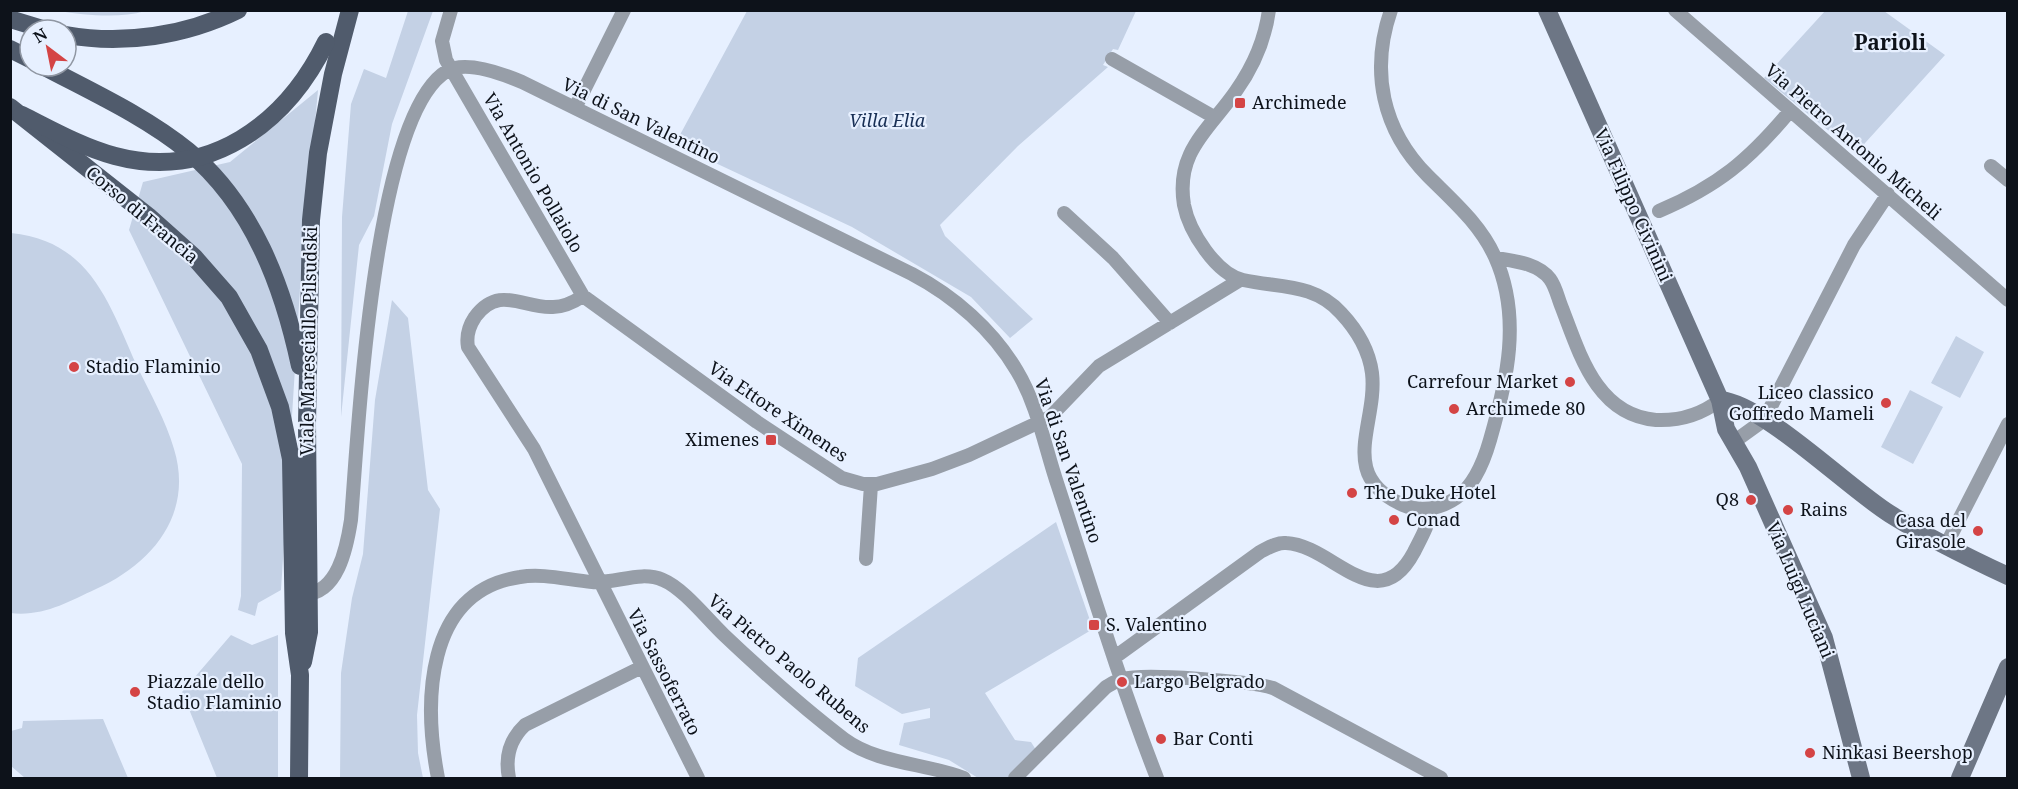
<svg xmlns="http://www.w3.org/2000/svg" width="2018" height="789" font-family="'Noto Serif',serif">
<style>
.green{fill:#c4d1e5}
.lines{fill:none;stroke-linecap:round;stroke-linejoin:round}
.street{stroke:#979ea8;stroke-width:14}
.secondary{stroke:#6d7685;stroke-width:18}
.primary{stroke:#505b6c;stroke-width:18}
.primary-bridge{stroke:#505b6c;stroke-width:18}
.poi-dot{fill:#d44445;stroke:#e7f0ff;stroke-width:2}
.labels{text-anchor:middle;stroke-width:4.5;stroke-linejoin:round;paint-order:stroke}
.poi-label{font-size:18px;fill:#0d121a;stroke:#e7f0ff;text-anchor:start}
.street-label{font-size:18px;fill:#0d121a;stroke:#e7f0ff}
.park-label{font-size:18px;font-style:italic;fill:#182f55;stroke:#e7f0ff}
.quarter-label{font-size:21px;font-weight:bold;fill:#0d121a;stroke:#e7f0ff}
</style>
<rect width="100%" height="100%" fill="#e7f0ff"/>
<path class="green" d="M58 11 145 10V11C119 19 85 15 58 11Z
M408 11H433L392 124 374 216 359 245 341 417 342 217 351 104 364 69 386 78Z
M747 11H1136L1118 50 1113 49 1103 65 1108 67 1018 146 940 225 945 236 1033 319 1010 338 971 297 852 227 675 144Z
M1825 11H1884L1945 55 1856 153 1764 78Z
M318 90 300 289 281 590 258 603 255 616 238 610 241 596 242 464 129 230 143 182 230 162Z
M11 233C91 241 109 304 137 366 150 393 166 421 174 449 194 514 152 564 96 589 68 602 43 617 10 613Z
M392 300 408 318 428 490 440 509 417 715 418 753 423 778H340L341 673 352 598 363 554 375 400Z
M1956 336 1984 352 1960 398 1931 383Z
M1910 390 1943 407 1913 464 1881 447Z
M1056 522 1093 629 985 693 1015 740 1031 742 1036 750 1011 778H978L949 760 899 745 904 723 930 718V708L902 714 855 686 858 658Z
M231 635 252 645 278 635V778H217L182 692Z
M103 719 128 778H25L11 766V731L22 728 23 721Z"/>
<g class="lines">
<path class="street" d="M451 10 442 41 446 60 583 296 757 422 842 478 863 484H877L932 469 969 455 1050 417 1099 366 1240 280
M1269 10C1265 40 1253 67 1236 91 1210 129 1175 151 1184 205 1189 231 1216 274 1243 280 1279 288 1314 283 1341 313 1356 329 1369 350 1372 373 1378 424 1336 475 1403 505 1420 512 1440 509 1456 498 1474 486 1484 461 1490 440 1507 381 1522 317 1495 257 1480 224 1453 201 1428 176 1382 130 1370 71 1391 10
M1675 10 2008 300
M1112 59 1214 117
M575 108 624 10
M1991 166 2008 180
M1659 211C1718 186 1749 160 1790 111
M1064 213 1113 258 1170 323
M1496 258C1514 261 1538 263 1550 279 1556 287 1558 299 1562 308 1580 355 1597 415 1656 420 1679 421 1702 414 1720 400
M583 296C574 302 564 307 553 307 524 309 499 284 475 317 469 326 466 336 468 347L534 449 698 778
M1735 441 1764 420 1854 245 1888 194
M1945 547 2008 424
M866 559 871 485
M302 594C338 596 347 546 351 520 358 435 373 115 447 71 466 60 503 74 522 82L912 274C954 296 993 330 1017 371 1038 406 1045 448 1058 486 1090 584 1120 683 1157 778
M1115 657 1260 552C1268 548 1277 542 1286 543 1333 545 1377 621 1414 552 1421 538 1429 525 1431 509
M438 778C424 706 423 591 520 577 543 573 568 580 592 582 616 584 640 570 663 580 683 588 708 620 724 635 762 671 802 707 844 739 878 764 925 763 964 778
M509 778C505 758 509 740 525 725L642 667
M1015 778 1106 687C1111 684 1117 680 1123 679 1143 673 1251 681 1273 688L1441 778"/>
<path class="secondary" d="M1547 10 1720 400 1726 429 1748 467 1824 638 1861 778
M1720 400C1764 404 1848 488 1890 514 1928 538 1967 557 2008 576
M1960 778 2008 667"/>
<path class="primary" d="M10 19 46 30
M66 35C124 45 185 36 238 10
M10 49 30 59
M43 66C92 92 145 116 188 151 253 205 283 286 300 366
M10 107 148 216 194 257 229 297 259 350 280 407 291 459 294 633 300 675 299 778
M303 662 309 632 307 424 311 220 318 153 333 74 350 10"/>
<path class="primary-bridge" d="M22 115C52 130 82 147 115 156 209 181 286 124 326 42"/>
</g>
<g class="poi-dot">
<rect x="1234" y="97" width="12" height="12" rx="3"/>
<circle cx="74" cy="367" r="6"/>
<circle cx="1570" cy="382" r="6"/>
<circle cx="1886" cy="403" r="6"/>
<circle cx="1454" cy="409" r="6"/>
<rect x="765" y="434" width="12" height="12" rx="3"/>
<circle cx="1352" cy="493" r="6"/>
<circle cx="1751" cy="500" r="6"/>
<circle cx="1788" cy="510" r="6"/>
<circle cx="1394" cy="520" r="6"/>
<circle cx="1978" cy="531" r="6"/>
<rect x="1088" y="619" width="12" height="12" rx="3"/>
<circle cx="1122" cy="682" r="6"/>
<circle cx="135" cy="692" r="6"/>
<circle cx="1161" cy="739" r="6"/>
<circle cx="1810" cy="753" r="6"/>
</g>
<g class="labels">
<g class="poi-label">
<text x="1252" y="109">Archimede</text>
<text x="86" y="373">Stadio Flaminio</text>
<text x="1558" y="388" text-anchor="end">Carrefour Market</text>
<text x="1874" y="399" text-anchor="end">Liceo classico<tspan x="1874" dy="21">Goffredo Mameli</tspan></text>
<text x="1466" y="415">Archimede 80</text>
<text x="759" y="446" text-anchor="end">Ximenes</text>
<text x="1364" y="499">The Duke Hotel</text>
<text x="1739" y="506" text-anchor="end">Q8</text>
<text x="1800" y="516">Rains</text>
<text x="1406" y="526">Conad</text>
<text x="1966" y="527" text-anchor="end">Casa del<tspan x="1966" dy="21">Girasole</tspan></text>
<text x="1106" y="631">S. Valentino</text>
<text x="147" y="688">Piazzale dello<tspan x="147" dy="21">Stadio Flaminio</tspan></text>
<text x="1134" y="688">Largo Belgrado</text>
<text x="1173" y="745">Bar Conti</text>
<text x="1822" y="759">Ninkasi Beershop</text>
</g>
<g class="street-label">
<text transform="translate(641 121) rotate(26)" y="6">Via di San Valentino</text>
<text transform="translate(1853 142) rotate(41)" y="6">Via Pietro Antonio Micheli</text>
<text transform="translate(533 173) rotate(60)" y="6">Via Antonio Pollaiolo</text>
<text transform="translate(1633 205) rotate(66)" y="6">Via Filippo Civinini</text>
<text transform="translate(142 215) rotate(40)" y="6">Corso di Francia</text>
<text transform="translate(309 341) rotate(-89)" y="6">Viale Maresciallo Pilsudski</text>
<text transform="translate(778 412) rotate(34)" y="6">Via Ettore Ximenes</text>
<text transform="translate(1068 461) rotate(71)" y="6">Via di San Valentino</text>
<text transform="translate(1800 590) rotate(67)" y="6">Via Luigi Luciani</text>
<text transform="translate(789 664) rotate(40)" y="6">Via Pietro Paolo Rubens</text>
<text transform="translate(664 672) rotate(63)" y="6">Via Sassoferrato</text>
</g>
<g class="park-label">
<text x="887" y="127">Villa Elia</text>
</g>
<g class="quarter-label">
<text x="1890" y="50">Parioli</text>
</g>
</g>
<rect width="2018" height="789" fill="none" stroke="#0d121a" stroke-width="24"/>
<g transform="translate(48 48) rotate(328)"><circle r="28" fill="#e7f0ff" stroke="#9097a3" stroke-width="1.5"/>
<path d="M0-4.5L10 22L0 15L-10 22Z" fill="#d44445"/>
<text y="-9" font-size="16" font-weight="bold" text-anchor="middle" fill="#0d121a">N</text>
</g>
</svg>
